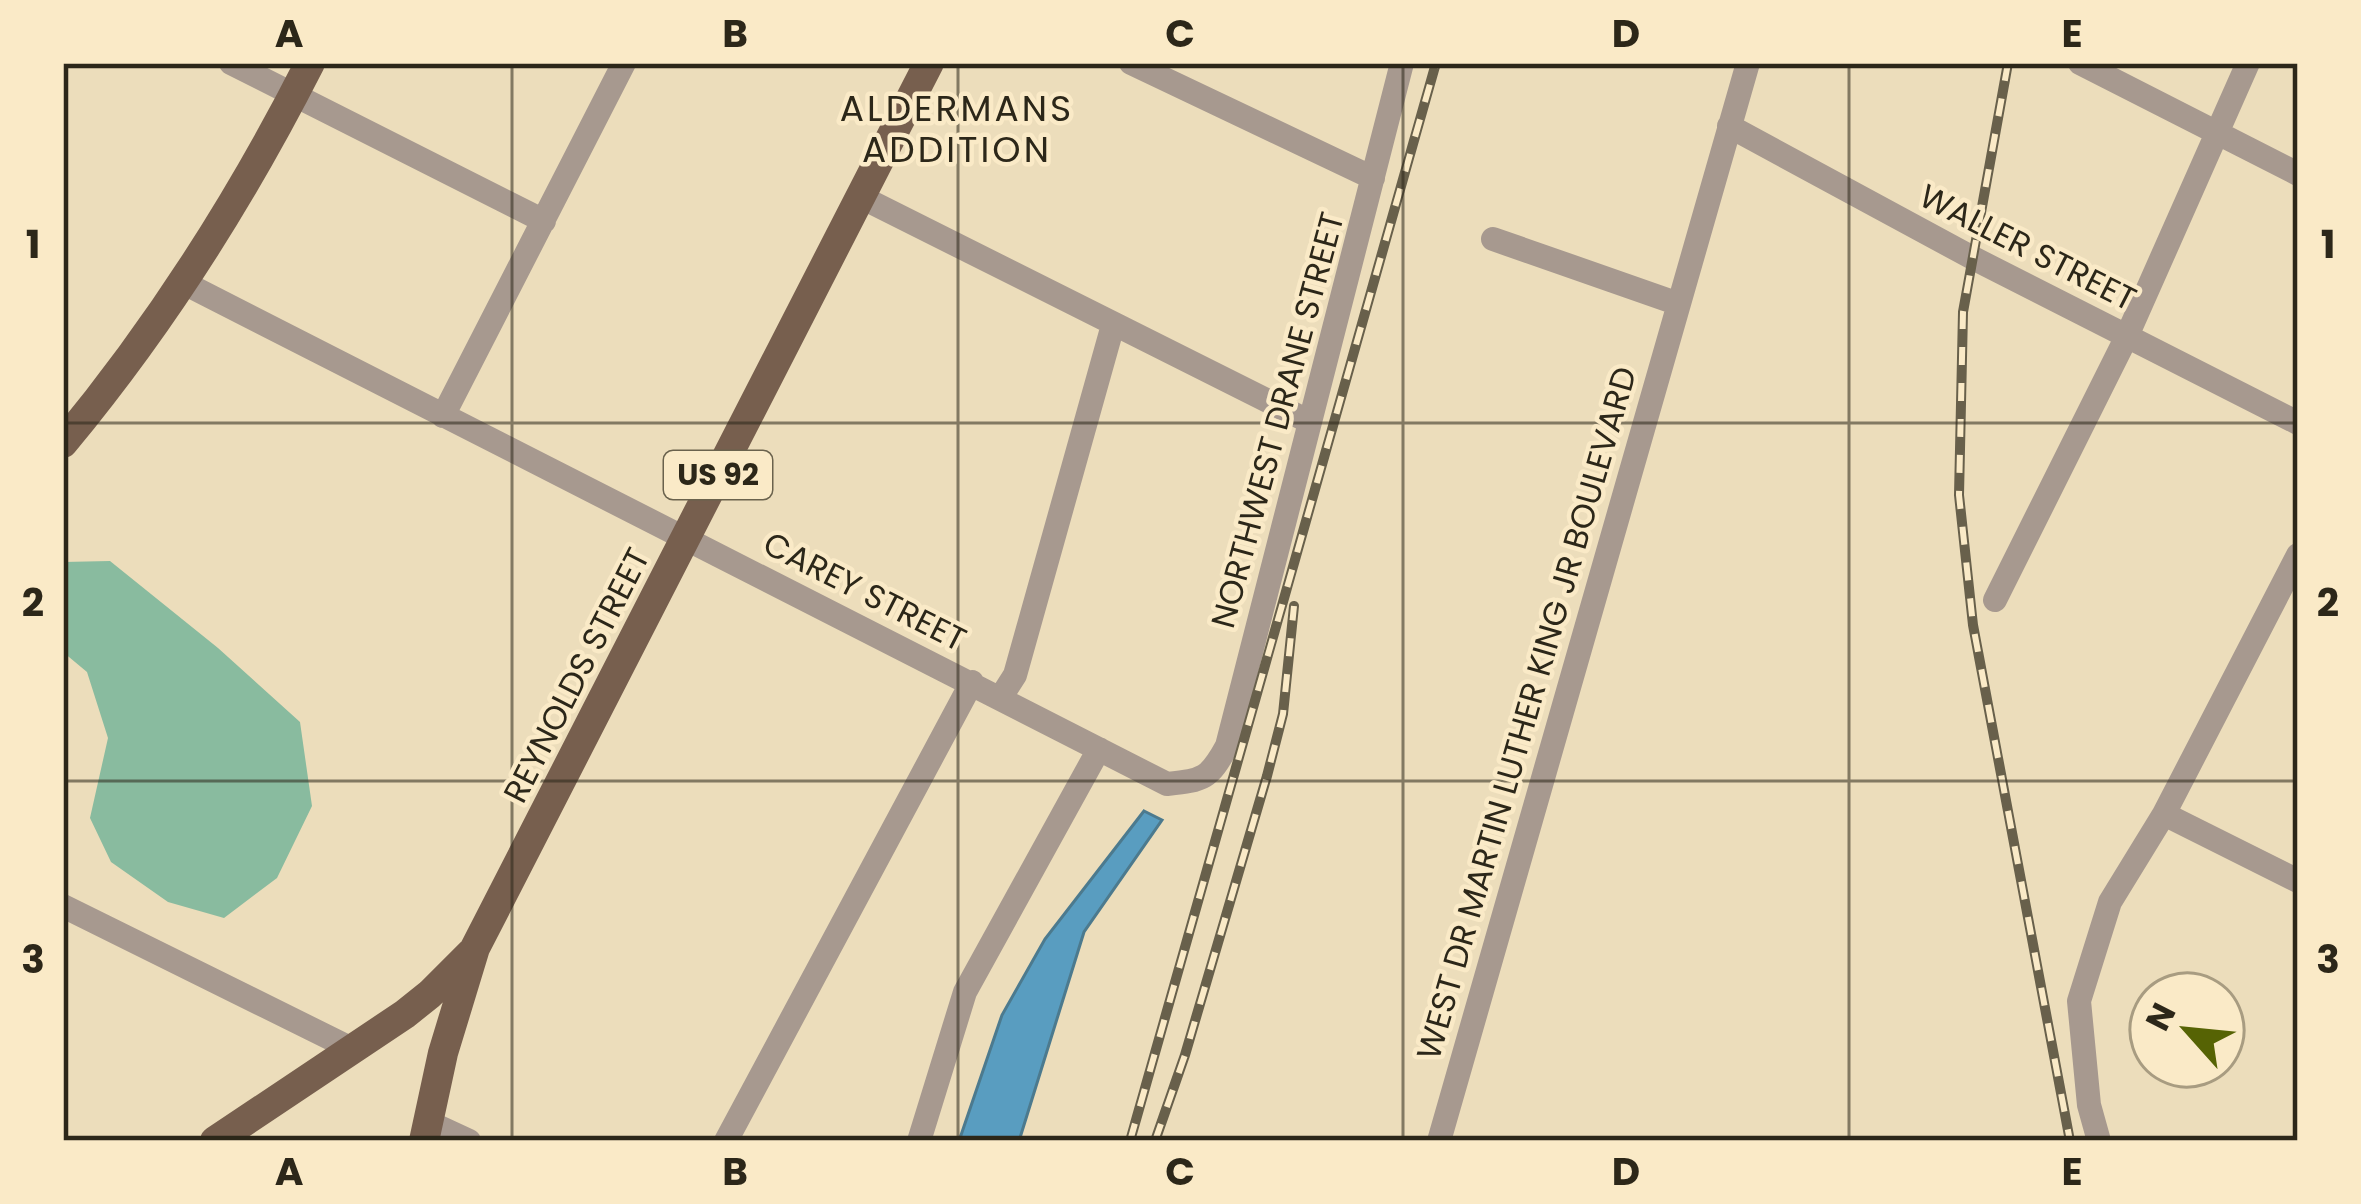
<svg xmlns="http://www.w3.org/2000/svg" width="2361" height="1204" font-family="Poppins,sans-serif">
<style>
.green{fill:#89bb9f}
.water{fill:#599dc0;stroke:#4c7a8e;stroke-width:3}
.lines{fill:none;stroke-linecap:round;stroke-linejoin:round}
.minor{stroke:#a7998f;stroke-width:24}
.major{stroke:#775f4e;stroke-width:30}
.rail-casing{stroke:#68604b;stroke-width:10}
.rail{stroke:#faeac7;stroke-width:6;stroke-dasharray:18;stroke-linecap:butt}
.grid{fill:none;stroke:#2c2719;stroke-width:3;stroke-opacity:0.55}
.labels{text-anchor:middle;stroke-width:9;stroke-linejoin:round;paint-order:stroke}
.shield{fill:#faeac7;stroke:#6a624d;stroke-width:3}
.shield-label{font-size:30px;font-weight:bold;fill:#2c2719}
.street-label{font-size:33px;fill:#2c2719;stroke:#faeac7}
.neighbourhood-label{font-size:36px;letter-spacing:3px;fill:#2c2719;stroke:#faeac7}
.neatline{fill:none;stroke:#2c2719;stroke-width:4.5}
.grid-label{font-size:39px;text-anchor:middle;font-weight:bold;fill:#2c2719}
</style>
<rect width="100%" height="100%" fill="#ecddbb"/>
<path class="green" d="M110 561 218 648 300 722 312 806 277 878 224 918 168 902 111 862 90 818 108 738 87 672 63 652V562Z"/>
<path class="water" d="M1144 811 1162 820 1084 932 1019 1141H959L1002 1015 1045 939Z"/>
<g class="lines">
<path class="minor" d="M231 63 544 221
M1131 63 1373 178
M2080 63 2298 174
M1729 126 1971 257 2298 423
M861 197 1310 422
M1493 239 1676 303
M184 283 1167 784C1204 780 1209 779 1227 746L1402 63
M443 416 624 63
M1995 600 2127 336 2248 63
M1001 697 1015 675 1113 325
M2164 814 2298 881
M63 906 352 1049
M428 1122 469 1141
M726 1141 972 682
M919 1141 965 992 1099 749
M1439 1141 1748 63
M2099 1141 2089 1105 2079 1001 2110 902 2164 814 2298 555"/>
<path class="major" d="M63 443C161 325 241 199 310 63
M215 1141 405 1014 430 994 471 953
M424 1141 443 1053 475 948 929 63"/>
<defs>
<path id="rail" d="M2008 63 1963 312 1959 495 1973 625 2070 1141
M1130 1141 1436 63
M1155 1141 1185 1055 1267 776 1283 714 1294 606"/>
</defs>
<use href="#rail" class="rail-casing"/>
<use href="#rail" class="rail"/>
</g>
<path class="grid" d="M512 63V1141M958 63V1141M1403 63V1141M1849 63V1141M63 423H2298M63 781H2298"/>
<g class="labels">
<rect class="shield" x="664" y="451" width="108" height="48" rx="9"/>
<g class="shield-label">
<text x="718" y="485">US 92</text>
</g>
<g class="street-label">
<text transform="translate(2028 247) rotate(27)" y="12">WALLER STREET</text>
<text transform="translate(1277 420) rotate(-75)" y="12">NORTHWEST DRANE STREET</text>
<text transform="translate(865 591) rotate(27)" y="12">CAREY STREET</text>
<text transform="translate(576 675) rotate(-63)" y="12">REYNOLDS STREET</text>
<text transform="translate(1526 713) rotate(-74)" y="12">WEST DR MARTIN LUTHER KING JR BOULEVARD</text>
</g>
<g class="neighbourhood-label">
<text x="957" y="121">ALDERMANS<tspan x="957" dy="41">ADDITION</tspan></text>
</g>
</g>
<rect width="2361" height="1204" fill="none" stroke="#faeac7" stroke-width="132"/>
<g transform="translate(2187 1030) rotate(297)"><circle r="57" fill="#faeac7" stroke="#a89c81" stroke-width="3"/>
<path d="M0-9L21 45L0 30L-21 45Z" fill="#566304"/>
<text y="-18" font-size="33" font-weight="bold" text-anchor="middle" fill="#2c2719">N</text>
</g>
<rect x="66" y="66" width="2229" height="1072" class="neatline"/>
<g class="grid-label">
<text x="289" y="47">A</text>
<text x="735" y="47">B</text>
<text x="1180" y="47">C</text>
<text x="1626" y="47">D</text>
<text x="2072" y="47">E</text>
<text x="33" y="258">1</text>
<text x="2328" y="258">1</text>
<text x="33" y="616">2</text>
<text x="2328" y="616">2</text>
<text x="33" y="973">3</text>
<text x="2328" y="973">3</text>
<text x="289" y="1185">A</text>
<text x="735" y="1185">B</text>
<text x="1180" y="1185">C</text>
<text x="1626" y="1185">D</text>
<text x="2072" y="1185">E</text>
</g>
</svg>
